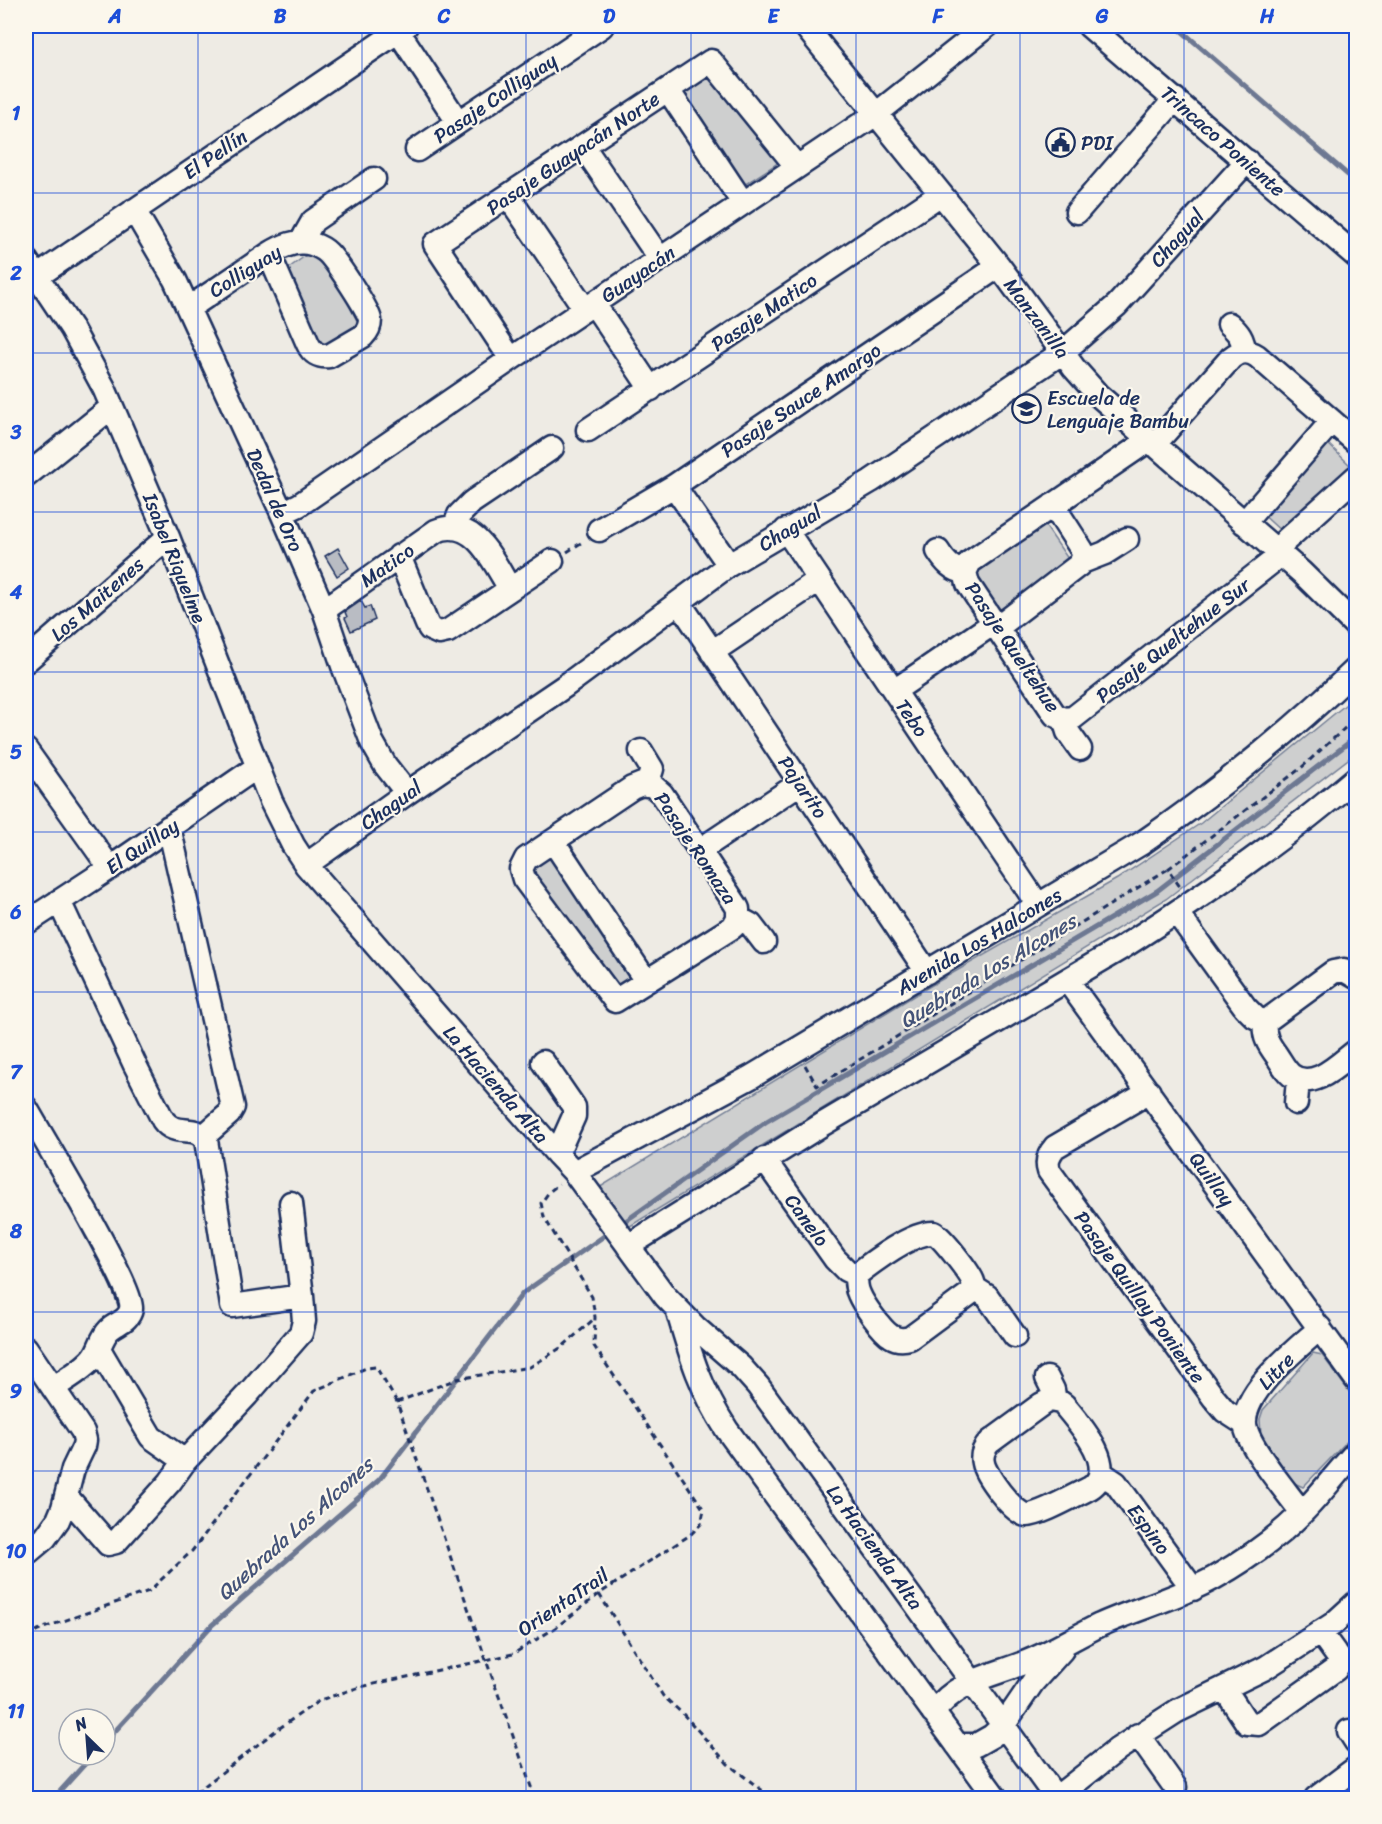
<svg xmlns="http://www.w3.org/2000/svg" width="1382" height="1824" font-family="Sriracha,sans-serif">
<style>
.green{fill:#cecfcf;stroke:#747f96;stroke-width:1.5}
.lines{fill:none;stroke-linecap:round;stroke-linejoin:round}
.stream{stroke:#6d7892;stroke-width:5}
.building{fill:#b9bcc3;stroke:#1b2f5e;stroke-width:1.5}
.minor-casing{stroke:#1b2f5e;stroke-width:27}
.path{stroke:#1b2f5e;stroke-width:3;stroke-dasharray:6 4.5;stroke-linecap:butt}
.minor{stroke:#fbf7ec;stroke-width:22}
.grid{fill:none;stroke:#1d4ed8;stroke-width:1.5;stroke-opacity:0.55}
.labels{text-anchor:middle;stroke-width:4.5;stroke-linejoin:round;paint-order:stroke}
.street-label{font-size:20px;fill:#1b2f5e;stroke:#fbf7ec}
.poi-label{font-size:20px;fill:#1b2f5e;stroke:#fbf7ec;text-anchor:start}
.water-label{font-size:21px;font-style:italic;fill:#445378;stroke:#fbf7ec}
.neatline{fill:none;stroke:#1d4ed8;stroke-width:2}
.grid-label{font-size:20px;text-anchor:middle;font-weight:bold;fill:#1d4ed8}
</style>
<rect width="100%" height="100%" fill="#eeebe4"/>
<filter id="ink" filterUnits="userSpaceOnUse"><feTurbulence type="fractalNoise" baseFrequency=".0167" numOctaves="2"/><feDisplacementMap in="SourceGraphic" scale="12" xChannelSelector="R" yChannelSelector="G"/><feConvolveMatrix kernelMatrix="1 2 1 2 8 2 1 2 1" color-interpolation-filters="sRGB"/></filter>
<g filter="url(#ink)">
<path class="green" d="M710 70 781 161 738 189 676 93Z
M316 248 364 324 320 350 282 273Z
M1326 442 1352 467 1283 533 1259 511Z
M1044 524 1073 566 997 617 968 575Z
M1356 696V753L1166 899 622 1231 597 1189 925 989 1117 879 1201 823Z
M552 851 640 976 613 995 526 869Z
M1313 1353 1322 1355 1356 1401V1432L1303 1487 1294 1483 1261 1435 1260 1419 1263 1410Z"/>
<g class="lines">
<path class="stream" d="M1176 26 1356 182
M627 1220 767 1121 1157 891 1356 737
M105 1742 212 1625 379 1480 523 1293 604 1236
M54 1798 93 1755"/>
</g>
<path class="building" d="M338 548 349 568 337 576 325 556Z
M361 601 365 608 370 606 375 620 351 631 345 618 347 617 345 612Z"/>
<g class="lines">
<defs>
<path id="minor" d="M805 26 999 266 1074 368 1098 395 1301 572 1356 626
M1089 26 1356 256
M398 31 458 122
M668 90 743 203
M583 146 660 259
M417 150 602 26
M508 196 585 309
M134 210 175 280 282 513 324 610 343 666 372 742 385 765 407 793
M1077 212 1175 99
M304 242 305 235 313 221 374 179
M26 260 72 329 104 388 168 537 271 801 293 845 306 865 557 1154 574 1172 665 1296 695 1327 741 1367 758 1386 1056 1798
M26 284 406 26
M594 304 651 389
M189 308 269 254C282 246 297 239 312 244 318 246 324 249 328 253 336 261 369 310 370 320 370 326 367 332 363 336L329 356C319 357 312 353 308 344L269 254
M1229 324C1238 332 1244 339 1244 352
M511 359 435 244 711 61 797 167
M588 430 941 194
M1154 445 1231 358C1239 351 1248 350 1257 356L1356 442
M26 476 112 407
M674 486 729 565
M282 513 299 505 511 359 876 114 987 26
M1244 523 1332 421
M454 528 459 515 472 502 552 448
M599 530 674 486 999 266
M786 530 1038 905
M938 551C945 562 952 570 965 572
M399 556 427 624 430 629 439 633 448 631 552 561
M1082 562 1105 553 1127 539
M965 572 968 584 1055 715 1064 719 1073 718 1272 562 1286 540 1356 477
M965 572 970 562 1149 440
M679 602 927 972
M324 610 436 531C474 515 494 563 510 589
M712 652 819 580
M26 661 168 537
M894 691 988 627 1006 621 1079 565 1083 558 1082 550 1053 505
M1064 719 1068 732 1080 749
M26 750 110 868
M641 751 652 769 647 785
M642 784 653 786 662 794 736 905 738 909V918L733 927 615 1001 524 879 521 869 526 859 632 788Z
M169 827 233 1107 229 1114 204 1136
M553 841 646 981
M700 850 800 783
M306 865 407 793 565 686 729 565 871 481 1063 352 1117 305 1247 161
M59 901 135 1065 163 1120C176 1138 195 1123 206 1140L232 1306 302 1296 291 1203
M1177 913 1245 1007 1255 1017 1265 1022
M738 918 751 925 764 942
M26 923 110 868 257 767
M1356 977 1344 970 1333 972 1265 1022C1263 1037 1269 1045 1277 1056 1281 1062 1285 1070 1291 1075 1313 1092 1340 1063 1356 1051
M1067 980 1356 1379
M543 1062 574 1107V1116L557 1154
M1149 1092 1055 1147C1048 1155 1046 1162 1049 1171L1214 1398 1225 1411 1245 1424
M1296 1103 1298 1079
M26 1108C41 1134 135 1290 131 1309 129 1321 116 1323 109 1330 101 1338 100 1350 93 1358 83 1370 66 1379 53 1388
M764 1159 835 1259 846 1270 856 1275
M574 1172 751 1077 1142 843C1218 791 1289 733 1356 669
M934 1233C942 1237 971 1274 973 1282 974 1287 973 1288 972 1292L910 1338C903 1340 897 1340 891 1336 882 1331 863 1304 859 1294 856 1288 856 1282 856 1275 874 1261 912 1232 934 1233Z
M628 1246 823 1124 1123 947C1205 895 1283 840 1356 778
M973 1287 987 1296 1015 1336
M678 1312C691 1357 701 1390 727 1430L996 1798
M26 1348 83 1432 85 1440 84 1446 73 1469 63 1508 58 1520 45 1538 26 1554
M99 1349 151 1437 185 1461
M1047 1378 1053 1390 1055 1401
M1050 1400 1060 1402 1064 1405C1079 1423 1120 1469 1090 1488 1077 1494 1039 1516 1026 1515 1013 1513 985 1475 983 1463 981 1455 984 1448 990 1442L1042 1404Z
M1101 1473 1116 1483 1193 1589
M66 1496 108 1544 116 1542 170 1482 185 1461 247 1395 301 1333 304 1321 302 1296
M1302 1513C1288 1493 1247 1446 1245 1424 1243 1390 1297 1349 1320 1328
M1224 1688 1247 1723 1259 1724 1336 1669 1341 1661 1320 1632
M933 1713C959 1678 994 1676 1031 1660 1055 1650 1077 1636 1100 1625 1138 1608 1178 1598 1214 1578 1246 1560 1276 1539 1302 1513 1321 1494 1337 1472 1356 1452
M1349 1731 1356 1742
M1138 1735 1175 1787
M957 1745H976L992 1736 1003 1726 1033 1682 1062 1650
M1056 1798 1118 1749 1177 1711 1265 1668 1333 1624 1356 1603
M1316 1798 1356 1768"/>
</defs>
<use href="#minor" class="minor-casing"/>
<path class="path" d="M567 552 584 541
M1168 869 1301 768 1356 718
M805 1065 817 1086 1168 869 1180 887
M397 1402 457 1379 530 1367 562 1347 595 1318
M599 1594 663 1696 683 1714 728 1764 772 1798
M26 1637 38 1630 149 1591 192 1551 314 1391 366 1368 376 1367 397 1402 486 1660 360 1687 320 1700 274 1732 189 1798
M535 1798 486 1660 513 1654 555 1628 599 1594 690 1535 701 1524 704 1510 594 1346 595 1317 592 1297 544 1217 541 1203 549 1192 559 1184"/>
<use href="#minor" class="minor"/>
</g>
</g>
<path class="grid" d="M198 26V1798M362 26V1798M526 26V1798M691 26V1798M856 26V1798M1020 26V1798M1184 26V1798M26 193H1356M26 353H1356M26 512H1356M26 672H1356M26 832H1356M26 992H1356M26 1152H1356M26 1312H1356M26 1471H1356M26 1631H1356"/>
<defs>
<symbol id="civic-ring" viewBox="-11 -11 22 22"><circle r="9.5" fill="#fbf7ec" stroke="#1b2f5e" stroke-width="1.5"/><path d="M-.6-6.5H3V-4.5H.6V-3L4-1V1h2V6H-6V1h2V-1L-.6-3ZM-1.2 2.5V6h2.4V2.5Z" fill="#1b2f5e"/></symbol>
<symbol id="school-ring" viewBox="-11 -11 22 22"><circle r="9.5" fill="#fbf7ec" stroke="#1b2f5e" stroke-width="1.5"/><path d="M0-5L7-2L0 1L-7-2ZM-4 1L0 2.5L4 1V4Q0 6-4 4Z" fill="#1b2f5e"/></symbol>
</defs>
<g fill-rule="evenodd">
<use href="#civic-ring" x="1044" y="126" width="33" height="33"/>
<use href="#school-ring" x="1010" y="392" width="33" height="33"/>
</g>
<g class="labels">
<g class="street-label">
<text transform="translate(495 98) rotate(-34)" y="7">Pasaje Colliguay</text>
<text transform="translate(1223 141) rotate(41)" y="7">Trincaco Poniente</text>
<text transform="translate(573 153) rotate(-34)" y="7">Pasaje Guayacán Norte</text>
<text transform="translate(215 154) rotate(-34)" y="7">El Pellín</text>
<text transform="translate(1177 238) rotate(-48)" y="7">Chagual</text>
<text transform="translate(245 271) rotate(-32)" y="7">Colliguay</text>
<text transform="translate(638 274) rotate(-34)" y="7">Guayacán</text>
<text transform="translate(764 312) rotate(-34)" y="7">Pasaje Matico</text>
<text transform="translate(1037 318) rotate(53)" y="7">Manzanilla</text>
<text transform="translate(801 400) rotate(-34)" y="7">Pasaje Sauce Amargo</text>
<text transform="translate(275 500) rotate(66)" y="7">Dedal de Oro</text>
<text transform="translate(790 528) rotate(-31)" y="7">Chagual</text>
<text transform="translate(175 558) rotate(68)" y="7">Isabel Riquelme</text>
<text transform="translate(387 565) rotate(-35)" y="7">Matico</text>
<text transform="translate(97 599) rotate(-41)" y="7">Los Maitenes</text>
<text transform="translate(1173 640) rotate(-38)" y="7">Pasaje Queltehue Sur</text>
<text transform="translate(1013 647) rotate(56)" y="7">Pasaje Queltehue</text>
<text transform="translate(912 718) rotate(56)" y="7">Tebo</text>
<text transform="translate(803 787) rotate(56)" y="7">Pajarito</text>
<text transform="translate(391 805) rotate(-35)" y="7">Chagual</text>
<text transform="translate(142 846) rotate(-34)" y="7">El Quillay</text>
<text transform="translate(696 848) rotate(56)" y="7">Pasaje Romaza</text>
<text transform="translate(979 941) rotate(-31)" y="7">Avenida Los Halcones</text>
<text transform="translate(496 1084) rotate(49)" y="7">La Hacienda Alta</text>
<text transform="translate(1212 1179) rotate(54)" y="7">Quillay</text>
<text transform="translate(807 1220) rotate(54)" y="7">Canelo</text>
<text transform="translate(1140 1297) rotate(54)" y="7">Pasaje Quillay Poniente</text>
<text transform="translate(1276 1371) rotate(-47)" y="7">Litre</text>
<text transform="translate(1149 1529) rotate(54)" y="7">Espino</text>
<text transform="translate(875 1547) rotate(54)" y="7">La Hacienda Alta</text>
<text transform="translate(563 1602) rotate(-34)" y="7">OrientaTrail</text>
</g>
<g class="poi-label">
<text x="1081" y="150">PDI</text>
<text x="1047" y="405">Escuela de<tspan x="1047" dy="23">Lenguaje Bambu</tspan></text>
</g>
<g class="water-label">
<text transform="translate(988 971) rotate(-31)" y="7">Quebrada Los Alcones</text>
<text transform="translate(295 1529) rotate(-42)" y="7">Quebrada Los Alcones</text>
</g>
</g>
<rect width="1382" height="1824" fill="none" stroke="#fbf7ec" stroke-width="66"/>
<g transform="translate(87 1737) rotate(335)"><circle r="28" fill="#fbf7ec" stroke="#a1a7b3" stroke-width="1.5"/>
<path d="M0-4.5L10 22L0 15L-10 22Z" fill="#1b2f5e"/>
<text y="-9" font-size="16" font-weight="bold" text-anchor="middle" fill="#1b2f5e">N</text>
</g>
<rect x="33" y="33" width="1316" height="1758" class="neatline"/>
<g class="grid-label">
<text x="115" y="23">A</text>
<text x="280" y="23">B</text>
<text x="444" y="23">C</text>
<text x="609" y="23">D</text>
<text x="773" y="23">E</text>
<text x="938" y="23">F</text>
<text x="1102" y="23">G</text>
<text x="1267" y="23">H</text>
<text x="16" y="120">1</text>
<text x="16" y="280">2</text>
<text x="16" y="439">3</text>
<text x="16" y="599">4</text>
<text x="16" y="759">5</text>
<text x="16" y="919">6</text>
<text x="16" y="1079">7</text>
<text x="16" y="1238">8</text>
<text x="16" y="1398">9</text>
<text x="16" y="1558">10</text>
<text x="16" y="1718">11</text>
</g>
</svg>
